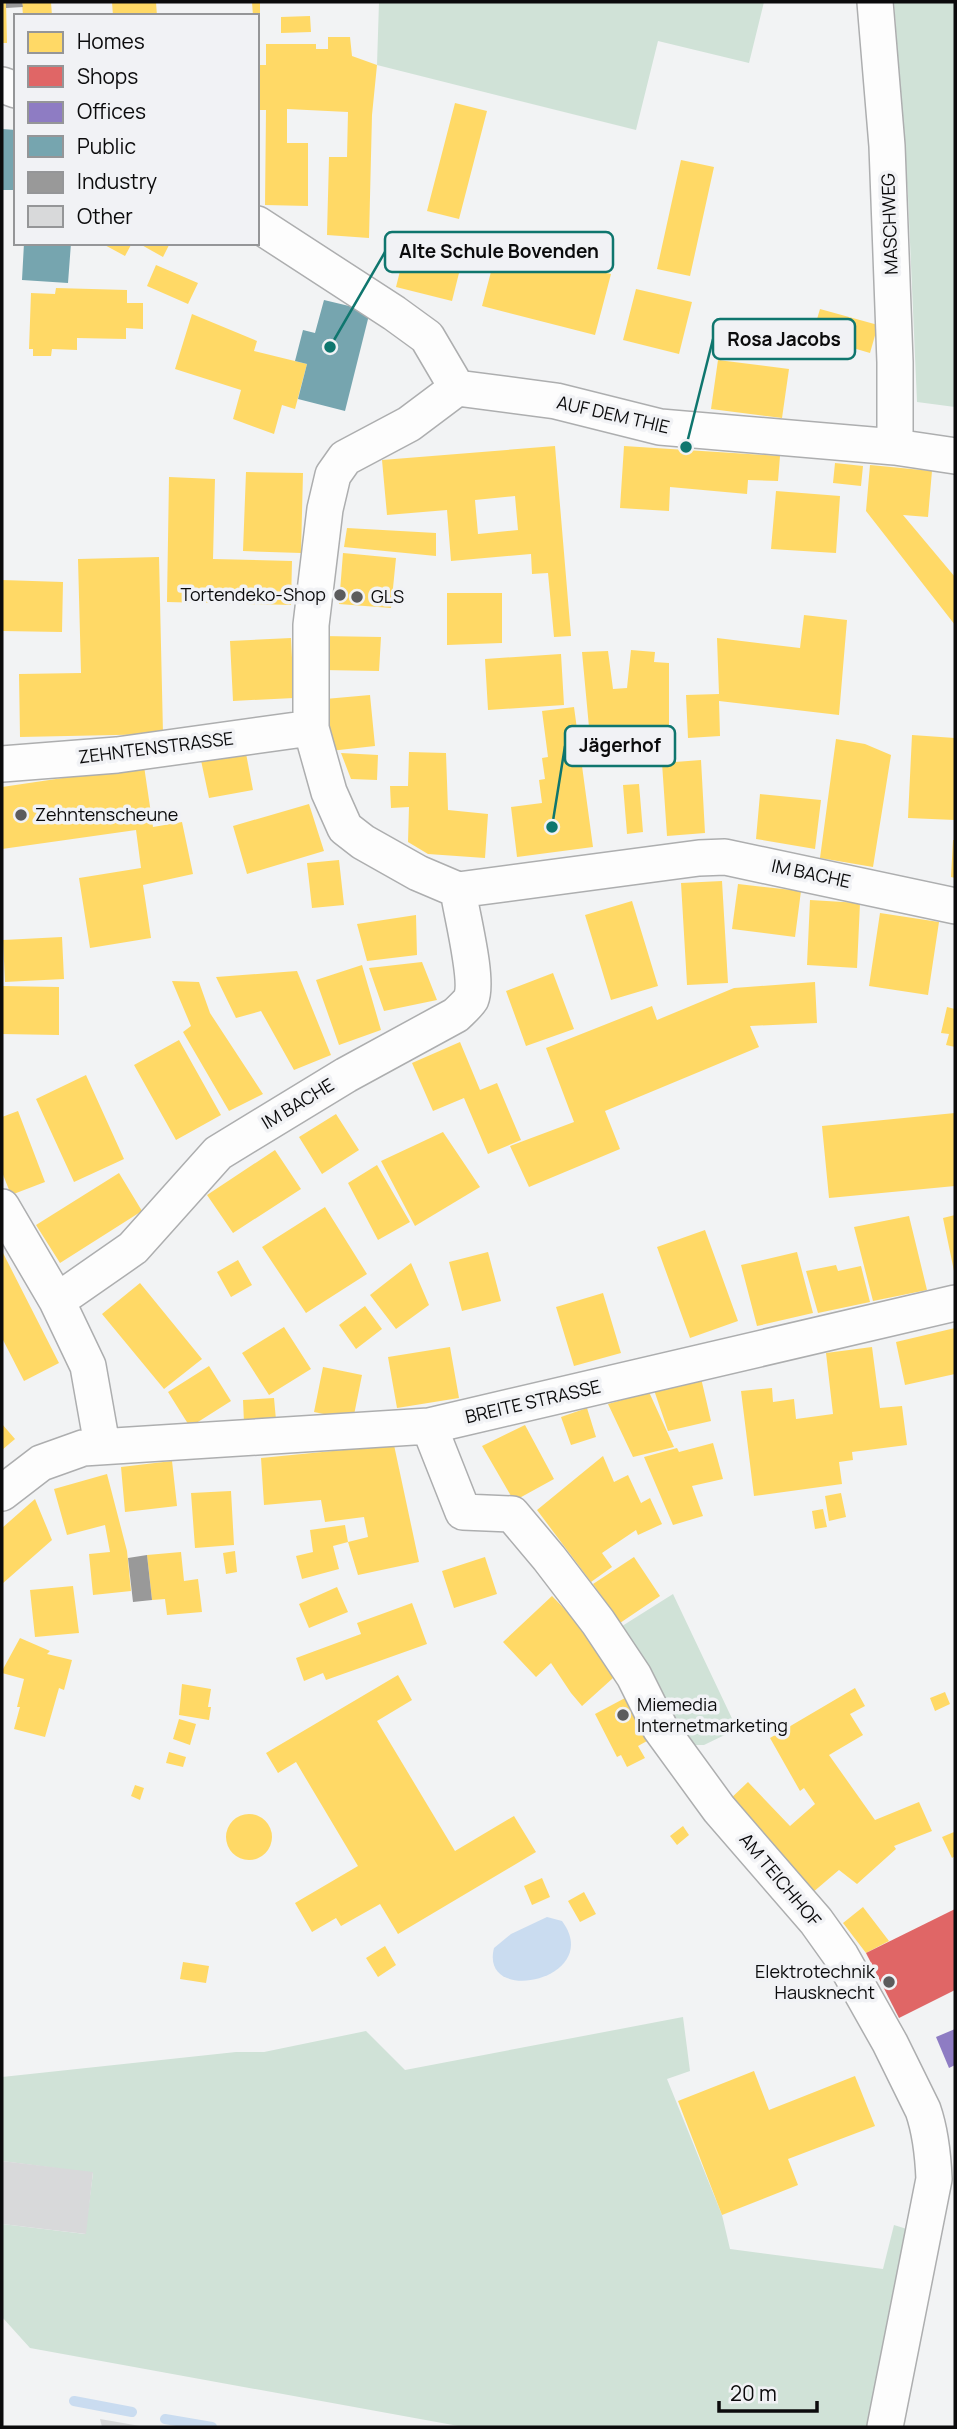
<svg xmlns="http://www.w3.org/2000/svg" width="957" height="2429" font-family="Manrope,sans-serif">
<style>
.green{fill:#d0e2d7}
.water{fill:#cadcf0}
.homes{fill:#ffd966;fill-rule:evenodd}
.shops{fill:#e06666}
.offices{fill:#8e7cc3}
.public{fill:#76a5af}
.industry{fill:#999}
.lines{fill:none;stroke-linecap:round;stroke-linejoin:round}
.stream{stroke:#cadcf0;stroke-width:10}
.building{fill:#d8d9da}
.minor-casing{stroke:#adaeaf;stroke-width:38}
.minor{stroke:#fdfdfd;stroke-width:35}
.poi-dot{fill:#5c5c5d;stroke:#f1f2f5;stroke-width:2.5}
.labels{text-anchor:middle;stroke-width:7;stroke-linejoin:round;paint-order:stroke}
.street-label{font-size:18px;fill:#0b0b0c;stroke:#f1f2f5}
.poi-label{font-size:18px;fill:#0b0b0c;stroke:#f1f2f5;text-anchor:start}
.leader{fill:none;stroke:#0f766e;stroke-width:2.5}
.callout-dot{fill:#0f766e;stroke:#f1f2f5;stroke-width:2.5}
.callout{fill:#f1f2f5;stroke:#0f766e;stroke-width:2.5}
.callout-label{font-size:19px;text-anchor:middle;font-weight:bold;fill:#0b0b0c}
</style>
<rect width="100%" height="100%" fill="#f2f3f4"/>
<path class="green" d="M379 2H764L749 63 658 41 636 130 377 65Z
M894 2H955V407L917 402 908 196Z
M673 1594 737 1729 704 1745H688L619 1628Z
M683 2017 690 2071 667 2079 722 2215 730 2249 883 2269 894 2225 910 2230 871 2427H464L30 2348 2 2317V2224L85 2234 93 2173 2 2161V2077L236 2052H264L366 2031 405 2070Z"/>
<path class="water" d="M547 1917 562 1921C605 1979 479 2007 494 1948L511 1934Z"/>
<path class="homes" d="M2 2H6L7 43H2Z
M22 2H51L52 16H23Z
M112 2H156L157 16H113Z
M252 2H260V32H257V16H253Z
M310 16 311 32 281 33V17Z
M328 37H350L352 56 377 65 372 115 369 238 327 235 329 157H347L348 112 287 109V143H308V206L265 205 266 110H257V65H266V44H316V49H328Z
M455 103 487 111 459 219 427 211Z
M681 160 714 167 690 276 657 269Z
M410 231 466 245 452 301 396 287Z
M101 243H132L125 256Z
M138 243H170L163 257Z
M498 245 611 274 595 335 482 306Z
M156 265 198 283 188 304 147 286Z
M56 288 127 290V303H143V329L126 328V339L77 338V350L52 349 51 356H33V349H29L31 293 55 294Z
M636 289 692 302 679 354 623 340Z
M820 309 878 325 870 353 812 336Z
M192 314 257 341 254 351 307 364 295 409 282 405 274 434 233 419 241 390 175 369Z
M718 360 789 369 782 418 711 409Z
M555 446 571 636 554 637 548 573 532 574 531 554 451 561 447 510 387 515 382 460ZM515 496 518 530 478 534 475 500Z
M624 446 780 456 778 481 748 480 747 494 670 487 669 511 620 508Z
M835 463 863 466 861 486 833 483Z
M870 465 932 471 928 517 903 515 955 577V625L866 511Z
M246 472 303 473 301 553 243 551Z
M169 477 215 479 213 559 292 561 291 605 167 602Z
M776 491 840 496 836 553 771 549Z
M347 528 436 533V556L344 547Z
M343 553 396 558 391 608 339 604Z
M159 557 163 734 20 737 19 674 81 673 78 559Z
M2 580 63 582 62 632 2 631Z
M447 593H502V643L447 645Z
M804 615 847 620 839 715 719 701 720 736 688 738 686 695 719 694 717 638 800 648Z
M323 636 381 637 379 671 322 670Z
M291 638 294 698 233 701 230 641Z
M631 650 655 652 654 662 669 663V738H590L582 652 608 651 613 689 627 688Z
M561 654 564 705 488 710 485 659Z
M370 695 375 746 330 751 325 699Z
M574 707 593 847 517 857 511 807 542 803 539 780 545 779 542 758 548 757 542 711Z
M912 735 955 738V820L908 818Z
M836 739 865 744 891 755 873 867 820 858Z
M244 743 253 790 209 798 199 751Z
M409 752 446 753 448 810 488 814 485 858 428 854 408 842 409 807 391 808 390 786H408Z
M341 753 378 755 377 780 351 779Z
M701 760 705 833 667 836 662 763Z
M144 766 153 827 182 822 193 874 143 885 151 938 90 948 79 878 141 868 136 830 2 849V787Z
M639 784 643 832 627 834 623 785Z
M760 794 821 800 815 849 756 839Z
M309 804 324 851 247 874 233 826Z
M953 840H955V878L951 877Z
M339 860 344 905 312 908 307 863Z
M722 881 728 983 687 985 681 883Z
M738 884 801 891 795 937 732 929Z
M810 900 860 903 857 968 807 965Z
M632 901 658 986 611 1000 585 915Z
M880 913 939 922 928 995 869 986Z
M416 915 417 955 367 961 357 924Z
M62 937 64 979 5 982 3 940Z
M422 962 437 1000 384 1011 369 968Z
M362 965 381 1030 339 1045 316 980Z
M297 971 331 1055 294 1070 261 1011 236 1018 216 977Z
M553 973 574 1029 526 1046 506 991Z
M172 981 199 982 210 1013 263 1094 229 1111 183 1032 191 1026Z
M815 982 817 1023 750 1026 759 1047 605 1111 620 1149 529 1187 510 1146 574 1122 546 1048 652 1006 657 1020 734 988Z
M2 986 59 987V1035L2 1034Z
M947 1007 955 1009V1047L946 1045 949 1034 941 1033Z
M179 1040 221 1115 176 1140 134 1065Z
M460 1042 480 1090 497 1083 521 1140 488 1154 464 1098 433 1111 412 1063Z
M86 1075 124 1159 74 1182 36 1099Z
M18 1111 45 1182 11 1195 2 1172V1117Z
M955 1113V1186L829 1198 822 1126Z
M336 1114 359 1150 322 1174 299 1137Z
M443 1132 480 1187 415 1226 381 1161Z
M275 1150 301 1189 233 1233 207 1195Z
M377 1165 410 1222 378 1240 348 1183Z
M119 1173 142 1211 60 1263 36 1225Z
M325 1207 367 1274 306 1313 262 1247Z
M955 1215V1271H954L943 1218Z
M909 1216 927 1290 873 1301 854 1227Z
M705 1230 738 1321 690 1338 657 1247Z
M2 1251 59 1363 24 1381 2 1338Z
M488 1252 501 1301 462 1311 449 1262Z
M797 1252 813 1313 757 1326 741 1265Z
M238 1260 252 1285 231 1297 217 1272Z
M411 1263 429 1305 396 1329 370 1295Z
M836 1265 838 1271 861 1266 870 1302 818 1313 806 1271Z
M140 1283 202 1359 164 1389 102 1314Z
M603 1293 621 1353 574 1366 556 1307Z
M365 1306 382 1329 356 1349 339 1325Z
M284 1327 311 1369 269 1395 242 1353Z
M955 1328V1374L905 1385 896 1342Z
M450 1347 459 1398 397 1408 388 1357Z
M872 1347 880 1408 902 1406 907 1445 852 1452 853 1460 839 1462 842 1484 754 1496 741 1391 772 1388 773 1402 794 1399 796 1419 833 1414 826 1353Z
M209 1366 231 1401 190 1427 168 1392Z
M323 1367 362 1375 353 1420 314 1412Z
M701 1378 711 1421 668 1431 654 1390Z
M649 1392 674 1447 633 1457 608 1404Z
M274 1398 276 1420 244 1423 243 1400Z
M587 1408 596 1437 571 1445 561 1417Z
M2 1424 15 1439 2 1450Z
M525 1425 554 1479 514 1501 482 1446Z
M713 1443 723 1479 692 1486 703 1516 673 1525 644 1457 677 1448 679 1452Z
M394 1445 419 1562 358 1575 348 1542 368 1537 364 1517 325 1522 321 1500 264 1505 261 1458Z
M603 1456 614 1482 628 1475 641 1503 650 1498 662 1524 638 1535 636 1530 602 1553 612 1567 591 1582 537 1510Z
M172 1461 177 1506 125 1512 121 1467Z
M107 1474 127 1551 131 1591 93 1595 89 1554 110 1552 105 1525 67 1535 54 1489Z
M231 1491 234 1545 195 1548 191 1493Z
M841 1493 846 1517 829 1521 825 1496Z
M35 1499 52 1540 2 1584V1528Z
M823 1509 827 1527 815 1529 812 1511Z
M345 1525 348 1542 333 1546 339 1569 302 1579 296 1556 313 1552 310 1530Z
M235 1551 237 1572 226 1574 223 1553Z
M181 1552 184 1581 198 1579 202 1612 167 1615 165 1599 152 1600 147 1555Z
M485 1557 497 1594 454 1608 442 1571Z
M634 1557 660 1596 620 1623 593 1584Z
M73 1586 79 1633 35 1637 30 1590Z
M337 1587 348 1612 309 1628 299 1604Z
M552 1596 585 1630 605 1660 613 1678 582 1706 571 1693 551 1663 536 1677 503 1642Z
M412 1603 427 1644 326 1680 323 1673 304 1681 296 1658 361 1634 357 1623Z
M20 1638 50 1651 47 1654 72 1660 64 1690 59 1688 45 1737 14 1729 20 1707H17L24 1679 2 1673V1671Z
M398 1675 412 1700 377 1721 455 1851 514 1816 536 1852 398 1934 380 1904 341 1926 336 1918 312 1932 295 1903 358 1866 296 1762 278 1773 266 1753Z
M182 1684 211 1689 208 1707H211L209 1720 179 1715Z
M855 1688 865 1706 850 1714 863 1735 829 1755 875 1820 919 1802 932 1831 894 1846 896 1849 857 1884 839 1870 812 1893 727 1802 748 1782 790 1826 815 1804 804 1788 800 1791 770 1738Z
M945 1692 950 1704 935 1711 930 1698Z
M625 1698 647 1741 638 1746 645 1758 627 1767 621 1755 617 1757 595 1714Z
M179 1719 196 1724 190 1745 173 1739Z
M169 1752 186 1757 183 1767 166 1763Z
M135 1785 144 1788 140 1800 131 1796Z
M226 1837a23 23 0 1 1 46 0a23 23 0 1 1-46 0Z
M683 1826 689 1835 677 1845 670 1836Z
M954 1832 955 1856 952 1858 942 1837Z
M542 1878 550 1897 532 1905 524 1886Z
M584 1892 596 1914 580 1922 568 1901Z
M863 1907 889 1941 866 1953 843 1923Z
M385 1946 396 1965 378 1977 366 1958Z
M183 1962 209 1966 206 1983 180 1979Z
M754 2071 769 2110 855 2076 875 2126 788 2159 798 2185 722 2215 678 2101Z"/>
<path class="shops" d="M955 1909V1990L899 2018 866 1953Z"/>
<path class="offices" d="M955 2029V2065L949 2068 936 2037Z"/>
<path class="public" d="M2 129 16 130V190H2Z
M24 243H71L68 283 22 280Z
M324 300 370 311 345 411 298 399 307 364 295 361 303 330 315 333Z"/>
<path class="industry" d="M6 2H22L23 7 6 8Z
M147 1555 152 1600 133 1602 128 1558Z"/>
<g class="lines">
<path class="stream" d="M74 2401 132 2412
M165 2419 212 2427"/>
</g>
<path class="building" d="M2 2161 93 2172 86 2234 2 2224Z
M100 2419 140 2426V2427H102Z"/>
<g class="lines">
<defs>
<path id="minor" d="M875 2 887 146 895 362V447
M2 85 16 90
M257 224 394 313 427 337 457 388
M2 764 117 755 311 728
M458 890 418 873 363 842 345 828 329 792 311 728V625L325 509 333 475 345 458 409 424 457 388 556 401 660 427 895 447 955 456
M2 1207 57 1301 88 1366 102 1445
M57 1301 133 1248 218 1153 346 1075 456 1015C461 1010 468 1004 471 999 479 980 461 912 458 890L699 858 725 857 955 906
M429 1426 463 1512 512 1514 549 1558 598 1622 634 1676 660 1728 719 1809 816 1921 841 1956 890 2043 923 2110C931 2133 933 2155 934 2179L885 2427
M2 1493 41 1463 83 1448 429 1426 955 1303"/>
</defs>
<use href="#minor" class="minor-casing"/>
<use href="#minor" class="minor"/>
</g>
<g class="poi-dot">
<circle cx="340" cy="595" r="7"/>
<circle cx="357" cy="597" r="7"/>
<circle cx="21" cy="815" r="7"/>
<circle cx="623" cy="1715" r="7"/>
<circle cx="889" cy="1982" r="7"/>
</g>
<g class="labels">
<g class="street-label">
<text transform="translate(890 224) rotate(-92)" y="6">MASCHWEG</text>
<text transform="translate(613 415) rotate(13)" y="6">AUF DEM THIE</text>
<text transform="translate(156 748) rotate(-7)" y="6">ZEHNTENSTRASSE</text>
<text transform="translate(811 874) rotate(12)" y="6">IM BACHE</text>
<text transform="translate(298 1104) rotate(-31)" y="6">IM BACHE</text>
<text transform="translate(533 1402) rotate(-13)" y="6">BREITE STRASSE</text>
<text transform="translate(780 1880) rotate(50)" y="6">AM TEICHHOF</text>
</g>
<g class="poi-label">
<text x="326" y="601" text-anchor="end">Tortendeko-Shop</text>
<text x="371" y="603">GLS</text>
<text x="35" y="821">Zehntenscheune</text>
<text x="637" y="1711">Miemedia<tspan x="637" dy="21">Internetmarketing</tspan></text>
<text x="875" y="1978" text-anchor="end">Elektrotechnik<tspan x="875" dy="21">Hausknecht</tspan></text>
</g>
</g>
<path class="leader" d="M330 347L385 252M686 447L713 339M552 827L565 746"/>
<g class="callout-dot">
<circle cx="330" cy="347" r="7"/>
<circle cx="686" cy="447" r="7"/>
<circle cx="552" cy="827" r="7"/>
</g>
<g class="callout">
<rect x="385" y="232" width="228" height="40" rx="7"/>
<rect x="713" y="319" width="142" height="40" rx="7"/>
<rect x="565" y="726" width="110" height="40" rx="7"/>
</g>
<g class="callout-label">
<text x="499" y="258">Alte Schule Bovenden</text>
<text x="784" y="346">Rosa Jacobs</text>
<text x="620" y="752">Jägerhof</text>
</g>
<rect width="957" height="2429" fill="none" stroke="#0b0b0c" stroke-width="7"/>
<rect x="14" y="14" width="245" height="231" fill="#f1f2f5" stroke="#959698" stroke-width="2"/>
<rect x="28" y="32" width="35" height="21" fill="#ffd966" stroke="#959698" stroke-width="2"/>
<text x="77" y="49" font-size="21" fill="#0b0b0c">Homes</text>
<rect x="28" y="66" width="35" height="21" fill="#e06666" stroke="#959698" stroke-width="2"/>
<text x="77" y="84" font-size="21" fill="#0b0b0c">Shops</text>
<rect x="28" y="102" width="35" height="21" fill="#8e7cc3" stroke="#959698" stroke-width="2"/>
<text x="77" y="119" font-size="21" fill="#0b0b0c">Offices</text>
<rect x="28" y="136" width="35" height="21" fill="#76a5af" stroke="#959698" stroke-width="2"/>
<text x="77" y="154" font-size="21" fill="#0b0b0c">Public</text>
<rect x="28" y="172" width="35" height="21" fill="#999999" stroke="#959698" stroke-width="2"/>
<text x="77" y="189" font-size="21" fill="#0b0b0c">Industry</text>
<rect x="28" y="206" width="35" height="21" fill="#d8d9da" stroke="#959698" stroke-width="2"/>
<text x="77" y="224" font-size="21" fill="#0b0b0c">Other</text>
<path d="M719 2401v10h98v-10" fill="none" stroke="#0b0b0c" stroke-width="3.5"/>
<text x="730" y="2401" font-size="21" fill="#0b0b0c" stroke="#f1f2f5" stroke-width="5" paint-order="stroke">20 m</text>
</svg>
